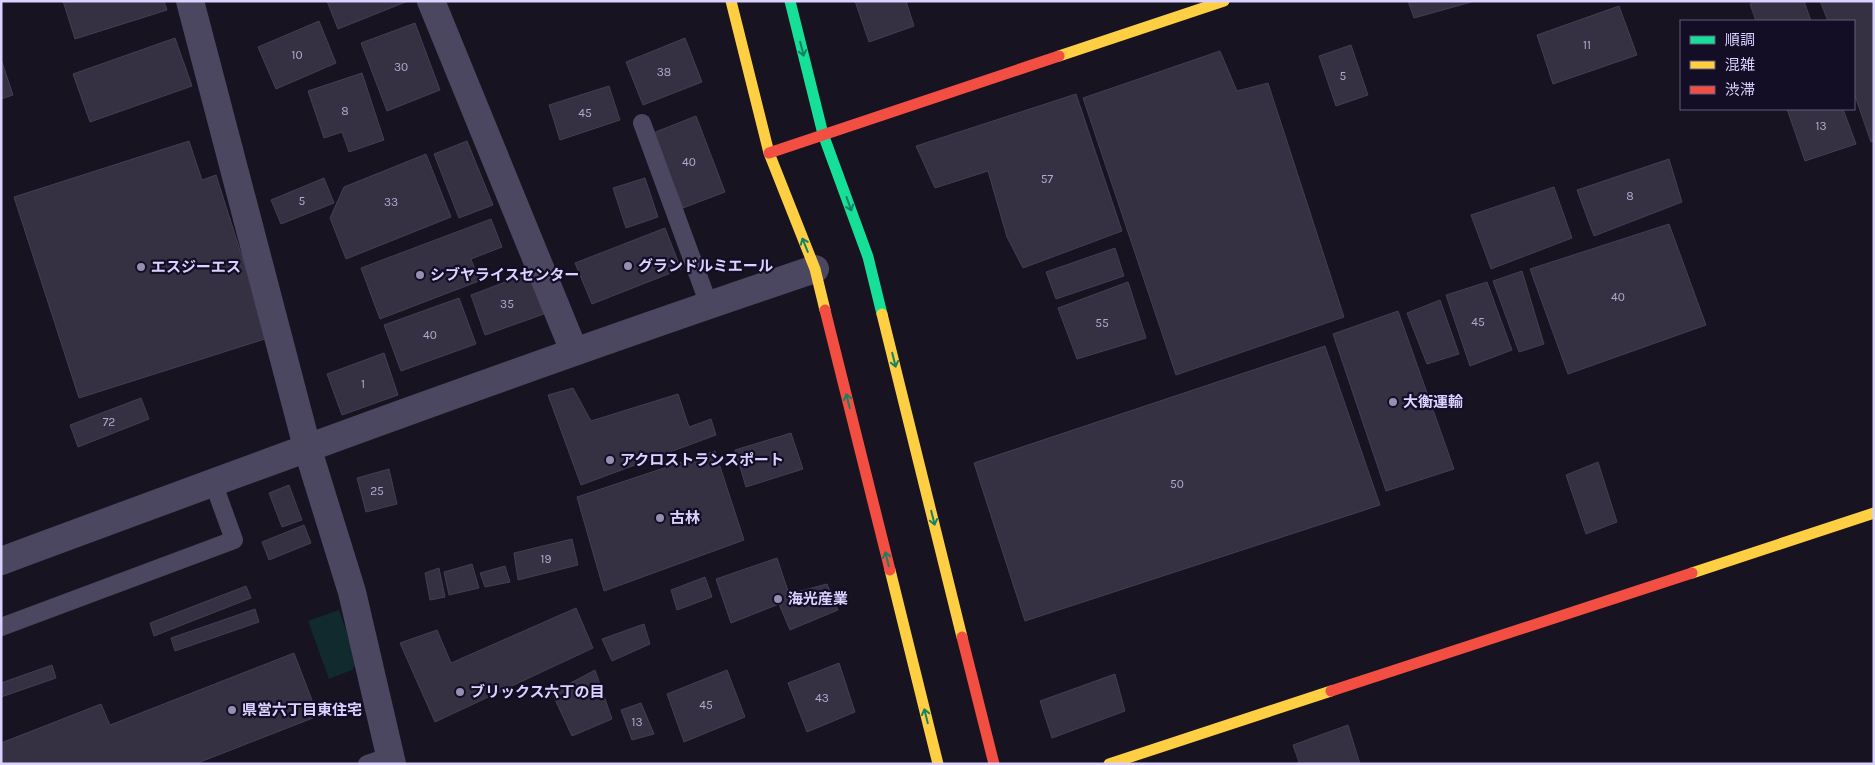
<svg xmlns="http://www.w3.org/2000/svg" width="1875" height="765" font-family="Karla,'Noto Sans JP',sans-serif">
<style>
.green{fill:#112a2e}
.building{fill:#363142;stroke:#443d55}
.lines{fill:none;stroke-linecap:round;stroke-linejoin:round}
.lane{stroke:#4b4761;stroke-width:18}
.street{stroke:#4b4761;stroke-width:28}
.fast{stroke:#16e098;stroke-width:11}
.slow{stroke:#ffcf43;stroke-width:11}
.jam{stroke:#f24e42;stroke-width:11}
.oneway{stroke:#158165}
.poi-dot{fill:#978fb1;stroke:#140d26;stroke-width:2}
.labels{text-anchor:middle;stroke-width:4.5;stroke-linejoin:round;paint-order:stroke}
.number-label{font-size:12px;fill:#b2aad0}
.poi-label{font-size:15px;font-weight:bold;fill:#dcd2ff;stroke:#140d26;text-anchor:start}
</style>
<rect width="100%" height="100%" fill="#171320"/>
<path class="green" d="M339 610 357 661 352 670 329 679 308 621Z"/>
<path class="building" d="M63 1H164L167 10 75 39Z
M327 1H408L338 29Z
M855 1H906L914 26 869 42Z
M1408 1H1475L1414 18Z
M1759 1H1804L1811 21H1756L1750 4Z
M1820 1H1874V141L1871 142 1854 93V21H1828Z
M1619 6 1637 55 1553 84 1537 35Z
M319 21 336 63 276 89 258 47Z
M415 23 440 90 387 111 361 43Z
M175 38 192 86 90 122 73 74Z
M685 38 702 82 643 105 626 62Z
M1351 45 1368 95 1336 106 1319 56Z
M1220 51 1237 91 1268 83 1344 317 1176 375 1083 98Z
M1 59 13 95 1 99Z
M362 73 384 140 349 152 342 132 324 138 308 91Z
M609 86 620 120 560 140 549 105Z
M1076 94 1122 231 1023 268 1007 237 988 171 935 188 916 146Z
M1787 109H1843L1856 144 1805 161Z
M696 116 725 192 683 208 653 133Z
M189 141 202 180 216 175 268 338 79 398 14 197Z
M467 141 493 205 459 218 434 154Z
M426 154 451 217 346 259 330 218 344 187Z
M1669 159 1682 202 1594 236 1577 190Z
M324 178 334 203 281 224 271 200Z
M645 178 658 217 626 228 613 188Z
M1554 187 1572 238 1491 269 1471 215Z
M491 219 502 247 471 259 479 281 380 319 361 268Z
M1669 224 1706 325 1568 374 1530 269Z
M665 228 681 269 592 304 575 263Z
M1115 248 1124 276 1056 299 1046 272Z
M1522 271 1544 344 1519 352 1493 281Z
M529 273 544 314 485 335 471 295Z
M1128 282 1146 338 1077 359 1058 308Z
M1487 282 1512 350 1470 366 1446 295Z
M459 298 476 344 401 371 384 325Z
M1440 300 1459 354 1427 364 1407 313Z
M1398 311 1454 469 1386 491 1333 334Z
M1325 346 1380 505 1025 621 974 463Z
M384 353 398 395 342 415 327 374Z
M573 388 591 421 678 394 689 427 711 419 716 435 581 485 548 395Z
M141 398 149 419 78 447 70 425Z
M791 433 803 469 746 487 735 450Z
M715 451 744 540 604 591 577 497Z
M1598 462 1617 522 1586 534 1566 475Z
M389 469 397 504 366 512 357 478Z
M289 485 302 520 282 527 269 493Z
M304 525 311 543 269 560 262 542Z
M572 539 578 565 518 580 514 553Z
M777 558 789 594 827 584 838 610 790 630 779 604 731 623 716 579Z
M472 564 479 588 449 595 444 572Z
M505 566 510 582 485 587 480 573Z
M439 568 445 597 430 600 425 573Z
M705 577 712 597 677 610 671 590Z
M246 586 251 598 154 636 150 623Z
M576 608 593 648 435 722 400 643 437 630 451 663Z
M255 609 259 622 175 651 171 638Z
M644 624 650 644 612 661 602 639Z
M294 653 318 716 195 764H1V743L101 704 110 725Z
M839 663 855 712 807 732 788 683Z
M52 665 56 678 1 697V683Z
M595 670 612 719 572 736 552 693Z
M727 670 745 717 684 742 667 694Z
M1115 674 1125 711 1052 738 1040 701Z
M641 703 654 734 632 740 621 710Z
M1348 725 1360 764H1295L1299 762 1293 745Z"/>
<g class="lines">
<path class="lane" d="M642 123 709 305
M1 627 234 540 213 482
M367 764 391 756"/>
<path class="street" d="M190 1 307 447 352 592 392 764
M431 1 574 351
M1 561C271 461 541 361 815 269"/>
<path class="fast" d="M790 1 823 134 868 257 882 314"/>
<path class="slow" d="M731 1 769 153 815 269 825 310
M1059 56 1224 1
M882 314 962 637
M890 570 938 764
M1692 573 1874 513
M1109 764 1331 691"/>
<path class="jam" d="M769 153 1059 56
M825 310 890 570
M962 637 994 764
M1331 691 1692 573"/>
</g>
<defs><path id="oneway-shaft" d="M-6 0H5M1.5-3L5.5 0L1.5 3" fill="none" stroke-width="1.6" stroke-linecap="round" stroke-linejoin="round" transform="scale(1.25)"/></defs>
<g class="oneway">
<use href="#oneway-shaft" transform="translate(802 49) rotate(76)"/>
<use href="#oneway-shaft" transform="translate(849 204) rotate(70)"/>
<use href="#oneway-shaft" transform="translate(805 245) rotate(-112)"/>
<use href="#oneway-shaft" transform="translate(894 360) rotate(76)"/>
<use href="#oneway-shaft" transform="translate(848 401) rotate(-104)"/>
<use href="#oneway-shaft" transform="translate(933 518) rotate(76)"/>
<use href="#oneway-shaft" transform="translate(887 559) rotate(-104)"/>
<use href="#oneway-shaft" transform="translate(926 716) rotate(-104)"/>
</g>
<g class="poi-dot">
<circle cx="628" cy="266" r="5"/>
<circle cx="141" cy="267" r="5"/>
<circle cx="420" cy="275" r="5"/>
<circle cx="1393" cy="402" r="5"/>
<circle cx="610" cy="460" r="5"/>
<circle cx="660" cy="518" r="5"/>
<circle cx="778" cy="599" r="5"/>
<circle cx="460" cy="692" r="5"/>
<circle cx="232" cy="710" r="5"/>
</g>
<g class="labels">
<g class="number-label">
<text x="1587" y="49">11</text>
<text x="297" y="59">10</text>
<text x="401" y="71">30</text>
<text x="664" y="76">38</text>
<text x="1343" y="80">5</text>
<text x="345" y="115">8</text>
<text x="585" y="117">45</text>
<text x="1821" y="130">13</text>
<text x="689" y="166">40</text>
<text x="1047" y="183">57</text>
<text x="1630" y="200">8</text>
<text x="302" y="205">5</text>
<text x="391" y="206">33</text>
<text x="1618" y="301">40</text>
<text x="507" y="308">35</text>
<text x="1478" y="326">45</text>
<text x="1102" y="327">55</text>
<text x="430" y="339">40</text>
<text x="363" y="388">1</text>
<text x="109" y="426">72</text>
<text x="1177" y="488">50</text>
<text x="377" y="495">25</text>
<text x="546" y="563">19</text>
<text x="822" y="702">43</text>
<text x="706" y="709">45</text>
<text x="637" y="726">13</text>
</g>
<g class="poi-label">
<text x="638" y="271">グランドルミエール</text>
<text x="151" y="272">エスジーエス</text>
<text x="430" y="280">シブヤライスセンター</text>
<text x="1403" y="407">大衡運輸</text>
<text x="620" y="465">アクロストランスポート</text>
<text x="670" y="523">古林</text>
<text x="788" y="604">海光産業</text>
<text x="470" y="697">ブリックス六丁の目</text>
<text x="242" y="715">県営六丁目東住宅</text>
</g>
</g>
<rect width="1875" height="765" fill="none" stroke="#dcd2ff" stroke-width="5"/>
<rect x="1680" y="20" width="175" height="90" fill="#140d26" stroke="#645c7d"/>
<rect x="1690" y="36" width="25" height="8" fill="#16e098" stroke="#645c7d"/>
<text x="1725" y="45" font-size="15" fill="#dcd2ff">順調</text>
<rect x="1690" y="61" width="25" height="8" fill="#ffcf43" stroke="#645c7d"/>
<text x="1725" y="70" font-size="15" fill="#dcd2ff">混雑</text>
<rect x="1690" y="86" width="25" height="8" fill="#f24e42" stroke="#645c7d"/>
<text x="1725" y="95" font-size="15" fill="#dcd2ff">渋滞</text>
</svg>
